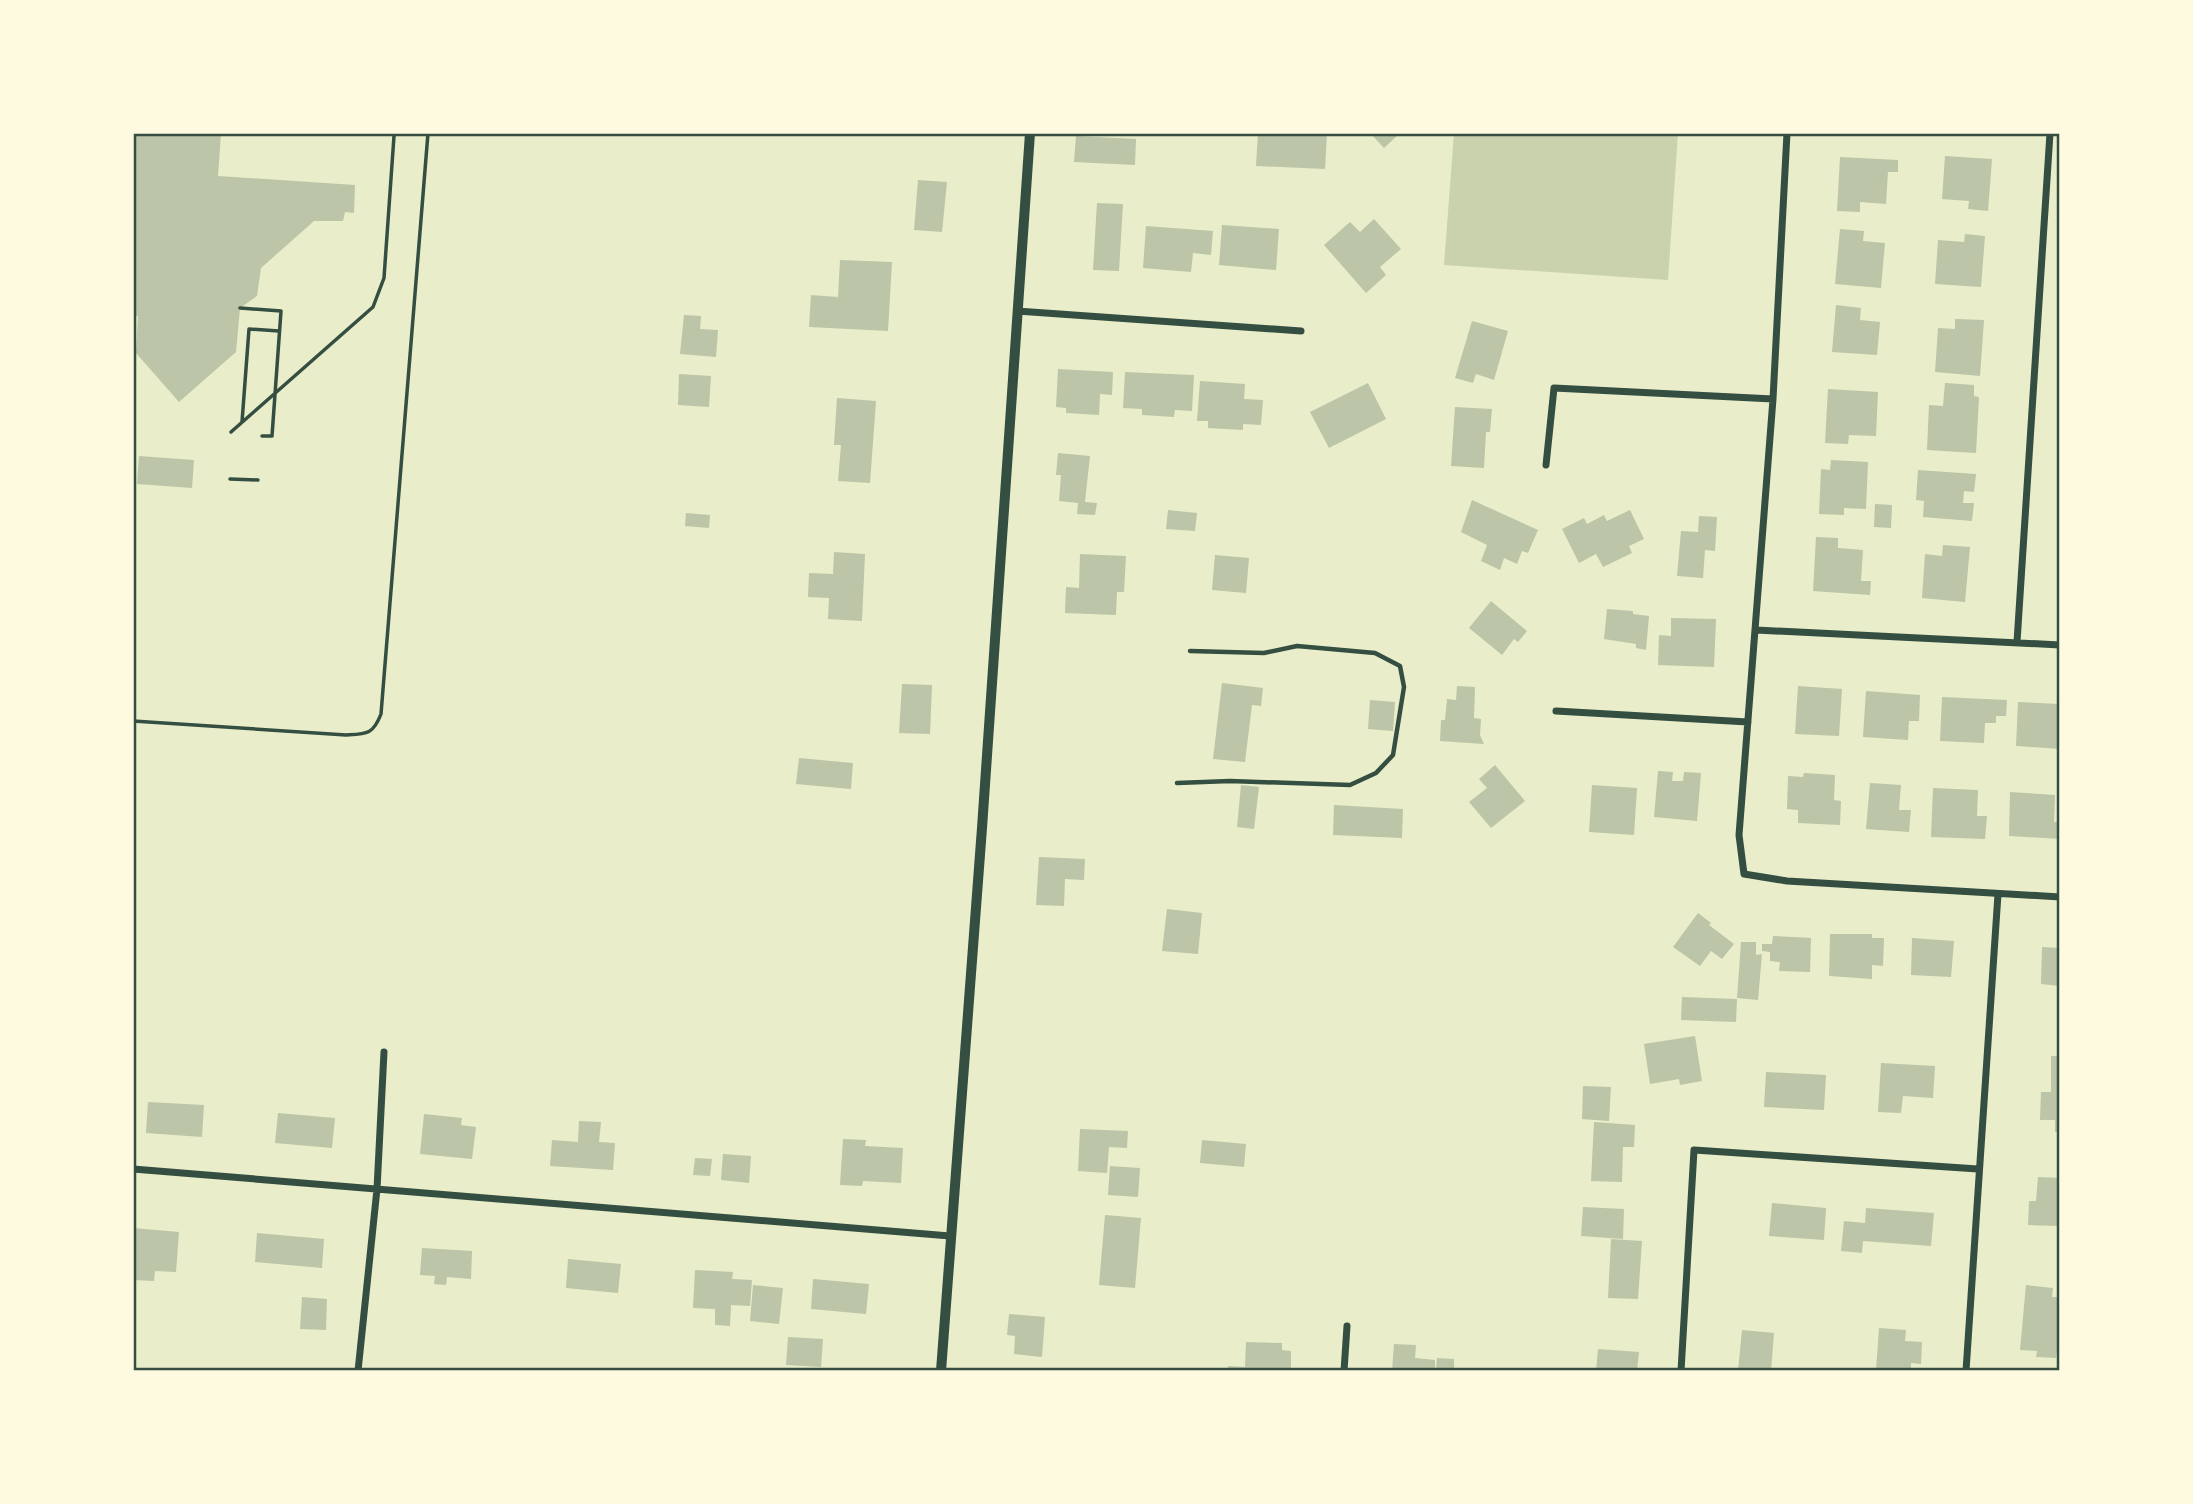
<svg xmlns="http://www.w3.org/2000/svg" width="2193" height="1504" font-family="Spectral,serif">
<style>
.green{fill:#cad2ad}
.building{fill:#bcc5a7}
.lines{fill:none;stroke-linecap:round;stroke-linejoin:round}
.path{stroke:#344e41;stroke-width:3.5}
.service{stroke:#344e41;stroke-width:4.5}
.minor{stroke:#344e41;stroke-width:7}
.tertiary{stroke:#344e41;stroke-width:10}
.neatline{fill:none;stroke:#344e41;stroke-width:2.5}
</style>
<rect width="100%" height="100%" fill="#e9edc9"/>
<path class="green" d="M1454 133H1678L1668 280 1444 265Z"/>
<path class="building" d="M133 133H221L218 176 355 185 354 213 345 212 343 221H314L261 268 257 296 240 308 236 352 179 402 136 353 138 316H133Z
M1258 133H1327L1325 169 1256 166Z
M1370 133H1400L1384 148Z
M1076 136 1136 139 1135 165 1074 162Z
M1945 156 1992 159 1988 211 1968 209 1969 201 1942 199Z
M1840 157 1898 160V172H1888L1886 204 1860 202V212L1837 211Z
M918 180 947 182 942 232 914 230Z
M1097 203 1123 204 1119 271 1093 270Z
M1374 219 1401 249 1380 267 1386 275 1366 293 1324 245 1350 222 1360 232Z
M1222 225 1279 229 1276 270 1219 265Z
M1146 226 1213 231 1211 255 1193 253 1191 272 1143 268Z
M1840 229 1864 231 1863 241 1885 243 1881 288 1835 284Z
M1965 234 1985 236 1981 287 1935 284 1938 240 1964 242Z
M840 260 892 262 888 331 809 327 811 295 838 297Z
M1836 305 1861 308 1860 320 1880 322 1877 355 1832 352Z
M684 315 701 316 700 329 718 330 716 357 680 354Z
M1955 319 1984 320 1980 376 1935 372 1938 328 1955 329Z
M1472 321 1508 331 1494 380 1476 374 1473 383 1455 378Z
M1058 369 1113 372 1112 395 1100 394 1099 415 1066 413V408L1056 407Z
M1125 372 1194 375 1192 411 1175 410 1174 417 1142 415V409L1123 408Z
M679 374 711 376 709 407 678 405Z
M1200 381 1245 384 1244 399 1263 400 1261 425 1243 424V430L1208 428V421H1197Z
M1368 383 1386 419 1329 448 1310 412Z
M1945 383 1974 385V396L1979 397 1976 453 1927 450 1929 405 1943 406Z
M1828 389 1878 392 1876 436 1849 435 1848 444 1825 443Z
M837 398 876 401 870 483 838 481 841 445H834Z
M1455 407 1492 409 1490 432H1486L1484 468 1451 466Z
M1058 453 1090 456 1085 502 1097 503 1095 515 1077 514 1078 503 1059 501 1061 475H1056Z
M139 456 194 460 192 488 137 484Z
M1831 460 1868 462 1866 509 1844 508V515L1819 514 1821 469 1830 470Z
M1918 470 1976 474 1974 492 1964 491 1963 503H1974L1972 521 1923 517 1924 501 1916 500Z
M1472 500 1538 530 1528 553 1522 551 1517 564 1504 558 1500 570 1481 561 1487 545 1461 532Z
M1875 504 1892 505 1891 528 1874 527Z
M1168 510 1197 513 1195 531 1166 529Z
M1630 510 1644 539 1629 546 1632 553 1603 567 1596 554 1579 563 1562 529 1584 518 1587 524 1604 515 1607 521Z
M686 513 710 515 709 528 685 526Z
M1699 516 1717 517 1715 551 1705 550 1703 578 1677 576 1681 531 1698 532Z
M1816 537 1838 538V548L1863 550 1861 581H1871L1870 595 1813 591Z
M1943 545 1970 547 1965 602 1922 598 1925 554 1942 556Z
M834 552 865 554 862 621 828 619 829 598 808 597 809 573 833 574Z
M1080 554 1126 556 1124 592H1117L1116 615 1065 613 1066 587 1079 588Z
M1215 555 1249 558 1246 593 1212 590Z
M1491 601 1527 631 1518 642 1514 639 1502 655 1469 628Z
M1607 609 1633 611V614L1649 616 1646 650 1636 648V644L1604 639Z
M1671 618 1716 619 1714 667 1658 665 1659 635 1671 636Z
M1222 683 1263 688 1261 706 1252 705 1245 762 1213 759Z
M902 684 932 685 930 734 899 733Z
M1457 686 1475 687 1474 718 1481 719 1480 735 1484 744 1440 741 1441 720H1445L1447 699 1456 700Z
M1798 686 1842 689 1839 736 1795 734Z
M1866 691 1920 695 1919 721H1909L1908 740 1863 737Z
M1942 697 2007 700 2006 716H1996V723H1985L1984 743 1940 741Z
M1370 700 1395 702 1393 731 1368 729Z
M2018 702 2060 704V749L2016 746Z
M799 758 853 763 851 789 796 784Z
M1495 765 1525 801 1491 828 1469 802 1487 788 1479 779Z
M1658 771 1673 772 1672 781H1683L1684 772 1701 773 1697 821 1654 817Z
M1804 773 1835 775 1834 800 1841 801 1840 825 1798 823V810L1787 809 1788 776 1803 777Z
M1870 783 1901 785 1899 810H1911L1909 832 1866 829Z
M1241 785 1259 787 1254 829 1237 827Z
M1592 785 1637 788 1634 835 1589 832Z
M1933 788 1978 790 1977 816H1987L1985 839 1931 837Z
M2010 792 2055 795 2054 822H2060V839L2009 836Z
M1334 805 1403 809 1402 838 1333 835Z
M1039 857 1085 859 1084 880 1065 879 1064 906 1036 905Z
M1167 909 1202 913 1198 954 1162 951Z
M1698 913 1711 923 1709 925 1734 944 1722 959 1711 951 1700 966 1673 947Z
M1830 934H1872V938H1884L1883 966 1872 965V979L1829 976Z
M1773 936 1811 938 1810 972 1779 971 1780 962 1770 961V952L1762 951V944H1772Z
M1912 938 1954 941 1951 977 1911 975Z
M1741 942H1756V955L1762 954 1758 1000 1737 998Z
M2042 947 2060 948V986L2041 984Z
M1682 997 1737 999 1736 1022 1681 1020Z
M1695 1036 1702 1081 1680 1085 1679 1079 1650 1084 1644 1044Z
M2051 1056H2060V1132H2055V1120H2040L2041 1092H2051Z
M1881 1063 1935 1066 1933 1098 1903 1096 1901 1113 1878 1112Z
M1766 1072 1826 1075 1824 1110 1764 1107Z
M1583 1086 1611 1087 1609 1121 1582 1119Z
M148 1102 204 1105 202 1137 146 1133Z
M278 1113 335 1118 332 1148 275 1143Z
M424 1114 462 1118 461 1125 476 1127 472 1159 420 1154Z
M579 1121 601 1122 599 1142 615 1143 613 1170 550 1166 552 1140 578 1142Z
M1594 1122 1635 1125 1634 1147H1623L1622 1182 1591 1181Z
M1080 1129 1128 1131 1127 1148 1109 1147 1107 1173 1078 1171Z
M843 1139 866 1140 865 1146 903 1148 901 1183 863 1181 862 1186 840 1185Z
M1202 1140 1246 1144 1244 1167 1200 1163Z
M723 1154 751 1156 749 1183 721 1180Z
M695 1158 712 1159 710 1176 693 1175Z
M1110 1166 1140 1168 1138 1197 1108 1195Z
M2038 1177 2060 1178V1226L2028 1225 2029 1201H2036Z
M1772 1203 1826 1208 1824 1240 1769 1236Z
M1583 1207 1624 1209 1623 1239 1581 1236Z
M1866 1208 1934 1213 1931 1246 1863 1241 1862 1253 1841 1251 1844 1221 1865 1223Z
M1105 1215 1141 1218 1135 1288 1099 1285Z
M133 1228 179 1232 176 1272 155 1271 154 1281 133 1280Z
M257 1233 324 1239 322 1268 255 1262Z
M1611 1239 1642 1241 1638 1299 1608 1298Z
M422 1248 472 1251 471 1279 447 1277 446 1285 434 1284 435 1276 420 1275Z
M568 1259 621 1264 618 1293 566 1288Z
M695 1270 733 1272 732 1279 752 1280 750 1306 731 1305 730 1326 715 1325V1309L693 1308Z
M813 1279 869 1284 866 1314 811 1309Z
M753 1285 783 1288 779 1324 750 1321Z
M2026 1285 2053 1288 2052 1297H2060V1328L2056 1358 2036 1357 2037 1351 2020 1350Z
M302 1297 327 1299 326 1330 300 1329Z
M1009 1314 1045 1317 1042 1357 1014 1354 1015 1336 1007 1335Z
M1879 1328 1906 1330 1905 1341 1922 1342 1921 1364 1911 1363V1371H1876Z
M1742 1330 1774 1333 1771 1371H1738Z
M788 1337 823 1339 821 1367 786 1365Z
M1246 1342 1282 1343V1350L1291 1351V1371H1228V1366L1245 1367Z
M1394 1344 1416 1345 1415 1358 1435 1360V1371H1392Z
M1598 1349 1639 1352 1637 1371H1596Z
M1437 1358 1454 1359V1371H1436Z"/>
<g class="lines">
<path class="path" d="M240 308 281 311 272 436H262
M242 422 249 329 279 331
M231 432 373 307 384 278 394 136
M230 479 258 480
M133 721 346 735C366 734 373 735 381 714L428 133"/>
<path class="service" d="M1177 783 1230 781 1350 785 1376 773 1393 755 1404 687 1400 666 1375 653 1297 646 1264 653 1190 651"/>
<path class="minor" d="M1787 133 1773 399 1739 835 1744 874 1787 881 2060 897
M1017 311 1301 331
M1546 465 1554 388 1773 399
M1756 630 2060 645
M2017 642 2050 133
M1556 711 1748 722
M133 1169 950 1236
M358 1371 377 1189 384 1052
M1344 1371 1347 1326
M1681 1371 1694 1150 1978 1169
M1966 1371 1998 894"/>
<path class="tertiary" d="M941 1371 982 828 1030 133"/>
</g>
<rect width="2193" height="1504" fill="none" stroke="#fefae0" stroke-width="270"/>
<rect x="135" y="135" width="1923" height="1234" class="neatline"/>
</svg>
